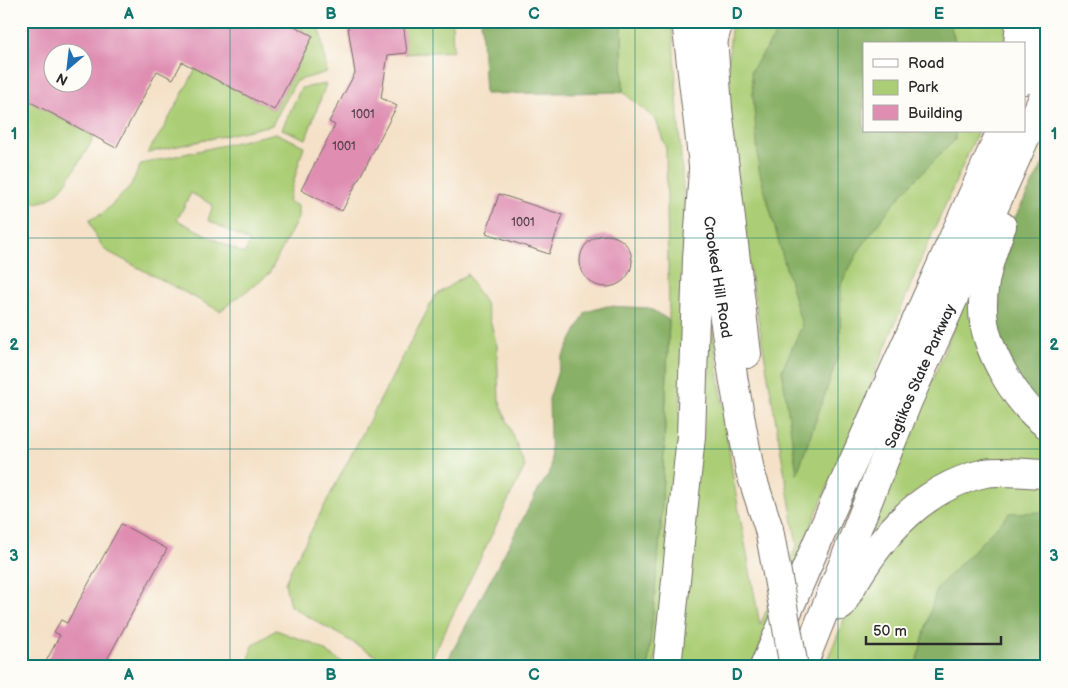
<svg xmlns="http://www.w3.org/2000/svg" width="1068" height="688" font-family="'Balsamiq Sans',sans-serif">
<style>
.green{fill:#abcd75;stroke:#6b7c50;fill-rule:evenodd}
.forest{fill:#88b066;stroke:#5a6e48}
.building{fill:#df8eb2;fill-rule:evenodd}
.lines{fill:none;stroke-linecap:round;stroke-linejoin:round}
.secondary-casing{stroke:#716b62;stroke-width:30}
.highway-casing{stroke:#716b62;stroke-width:30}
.secondary{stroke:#fff;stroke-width:28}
.highway{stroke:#fff;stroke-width:28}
.secondary-bridge-casing{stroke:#716b62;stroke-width:30;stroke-linecap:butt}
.secondary-bridge{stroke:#fff;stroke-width:28}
.grid{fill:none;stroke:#0f766e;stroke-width:1;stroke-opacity:0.55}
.labels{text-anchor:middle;stroke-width:5;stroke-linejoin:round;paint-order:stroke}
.number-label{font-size:12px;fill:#58444d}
.street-label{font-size:15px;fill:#2b2b2b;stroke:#fdfcf7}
.neatline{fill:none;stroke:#0f766e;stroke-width:2}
.grid-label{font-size:16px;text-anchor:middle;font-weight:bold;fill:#0f766e}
</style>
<rect width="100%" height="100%" fill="#fdfcf7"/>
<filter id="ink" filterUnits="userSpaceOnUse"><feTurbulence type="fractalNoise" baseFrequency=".02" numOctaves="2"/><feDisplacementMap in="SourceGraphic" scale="10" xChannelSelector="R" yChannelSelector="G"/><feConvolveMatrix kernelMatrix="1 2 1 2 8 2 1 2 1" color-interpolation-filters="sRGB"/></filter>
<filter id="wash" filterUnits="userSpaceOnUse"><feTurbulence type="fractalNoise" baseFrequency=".0096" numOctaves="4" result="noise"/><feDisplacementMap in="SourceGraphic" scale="20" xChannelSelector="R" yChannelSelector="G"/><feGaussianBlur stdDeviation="1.12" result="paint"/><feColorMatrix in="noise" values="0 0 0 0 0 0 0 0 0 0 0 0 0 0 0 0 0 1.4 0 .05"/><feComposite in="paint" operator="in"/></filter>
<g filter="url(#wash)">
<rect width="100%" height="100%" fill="#f4e1c7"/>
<path class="green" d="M285 21H307L320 29 327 72 296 81 272 125 147 153 162 131 196 69 274 110 313 36Z
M399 21H452L453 51 404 54Z
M622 21H672L684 203V331L674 524 654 667H648L649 647 661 527 669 320 666 149 656 120 623 92Z
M733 21H1007L1005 44H864V131H978L920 262 856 420 751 667H675L705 308 711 316 733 478 760 625 797 545 743 231 727 80 731 28Z
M326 84 306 139 282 129 301 88Z
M21 97 94 136C90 146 84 154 78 164 64 187 52 207 21 203Z
M276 133 304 146 288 201 298 206V218L269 274 220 311 105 250 96 237 89 220 102 214 130 187 141 164ZM191 193 213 205 208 220 250 242 244 254 177 220Z
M976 273 980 358 1005 399 1047 438V460L1031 459 977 462 919 489 869 536Z
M467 274 486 305 497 346 499 400 525 466 430 662 421 667H395L290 606 285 583 291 569 435 296Z
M978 481H1047V667H824L847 613 890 544 948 495Z
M276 630 318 646 349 667H248L252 646Z"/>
<path class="forest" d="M481 21H622L623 92 485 94Z
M785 21H949L956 44H864V131H955V140L906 189 884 216 860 249 841 284 840 351 797 474 782 370 802 326 759 170 751 71Z
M1047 156V415L1002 359 991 284 1012 223Z
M607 306 649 308 669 320 661 527 648 667H444L536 494 551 470 549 399 562 358 586 312Z
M1047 512V667H915L937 588 1010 513Z"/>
<g id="blocks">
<path class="building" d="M28 21H285L313 36 274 110 182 62 173 79 157 71 116 148 21 97V34ZM52 52H82V82H52Z
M347 21H403L407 53 388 55 381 98 397 106 342 211 301 190 335 125 329 122 355 73Z
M499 194 563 215 549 254 486 233Z
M580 261a26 26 0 1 1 52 0a26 26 0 1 1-52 0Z
M121 524 167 549 103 667H43L60 635 54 632 61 620 67 623Z"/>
</g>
</g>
<g filter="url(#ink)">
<use href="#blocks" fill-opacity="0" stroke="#716b62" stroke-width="1"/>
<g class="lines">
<defs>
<g id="secondary">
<path id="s1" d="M686 21 712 242 734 382 750 471 769 529"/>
<path d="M712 21 718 109 747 354"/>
</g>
<g id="highway">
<path d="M713 42 719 21"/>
<path d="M1018 44 1020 21"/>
<path d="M1024 80 1047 31"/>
<path d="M1002 226C992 252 982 281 983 309 983 347 1016 403 1047 425"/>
<path d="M841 606C873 546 915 489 985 473 999 470 1031 474 1047 474"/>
<path d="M667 667 691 436 697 259 703 170"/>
<path d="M764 667 820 536 1001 131"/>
<path id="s2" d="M802 667 908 401 1047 89"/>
</g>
</defs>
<use href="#secondary" class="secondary-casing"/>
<use href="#highway" class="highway-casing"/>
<use href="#secondary" class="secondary"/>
<use href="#highway" class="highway"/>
<defs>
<path id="secondary-bridge" d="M769 529 794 667"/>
</defs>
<use href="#secondary-bridge" class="secondary-bridge-casing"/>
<use href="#secondary-bridge" class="secondary-bridge"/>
</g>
</g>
<path class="grid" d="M230 21V667M433 21V667M635 21V667M838 21V667M21 238H1047M21 449H1047"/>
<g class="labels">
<g class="number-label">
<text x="363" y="118">1001</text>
<text x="344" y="150">1001</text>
<text x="523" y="226">1001</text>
</g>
<g class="street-label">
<text dy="5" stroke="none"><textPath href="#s1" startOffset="258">Crooked Hill Road</textPath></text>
<text dy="5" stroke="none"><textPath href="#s2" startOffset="314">Sagtikos State Parkway</textPath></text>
</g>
</g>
<rect width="1068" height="688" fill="none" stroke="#fdfcf7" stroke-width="55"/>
<rect x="863" y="42" width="162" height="90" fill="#fdfcf7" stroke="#a9a8a5"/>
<rect x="873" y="59" width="25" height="8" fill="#ffffff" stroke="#a9a8a5"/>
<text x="908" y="68" font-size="15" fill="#2b2b2b">Road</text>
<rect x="873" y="80" width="25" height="15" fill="#abcd75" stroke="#a9a8a5"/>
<text x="908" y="92" font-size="15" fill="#2b2b2b">Park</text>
<rect x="873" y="105" width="25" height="15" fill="#df8eb2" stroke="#a9a8a5"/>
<text x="908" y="118" font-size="15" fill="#2b2b2b">Building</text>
<g transform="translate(68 68) rotate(208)"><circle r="24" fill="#fdfcf7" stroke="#a9a8a5"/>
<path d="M0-4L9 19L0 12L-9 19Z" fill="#1f6fb2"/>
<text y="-8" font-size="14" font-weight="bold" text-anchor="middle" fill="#2b2b2b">N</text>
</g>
<path d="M866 636v8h135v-8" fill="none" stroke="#2b2b2b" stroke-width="2.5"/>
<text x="873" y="636" font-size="15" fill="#2b2b2b" stroke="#fdfcf7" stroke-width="4" paint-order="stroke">50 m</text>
<rect x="28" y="28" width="1012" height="632" class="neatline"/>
<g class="grid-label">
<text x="129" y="19">A</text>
<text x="331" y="19">B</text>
<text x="534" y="19">C</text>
<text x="737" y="19">D</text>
<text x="939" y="19">E</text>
<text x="14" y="139">1</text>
<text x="1054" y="139">1</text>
<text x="14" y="350">2</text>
<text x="1054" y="350">2</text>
<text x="14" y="561">3</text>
<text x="1054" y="561">3</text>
<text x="129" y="680">A</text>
<text x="331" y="680">B</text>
<text x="534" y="680">C</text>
<text x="737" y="680">D</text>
<text x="939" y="680">E</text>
</g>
</svg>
